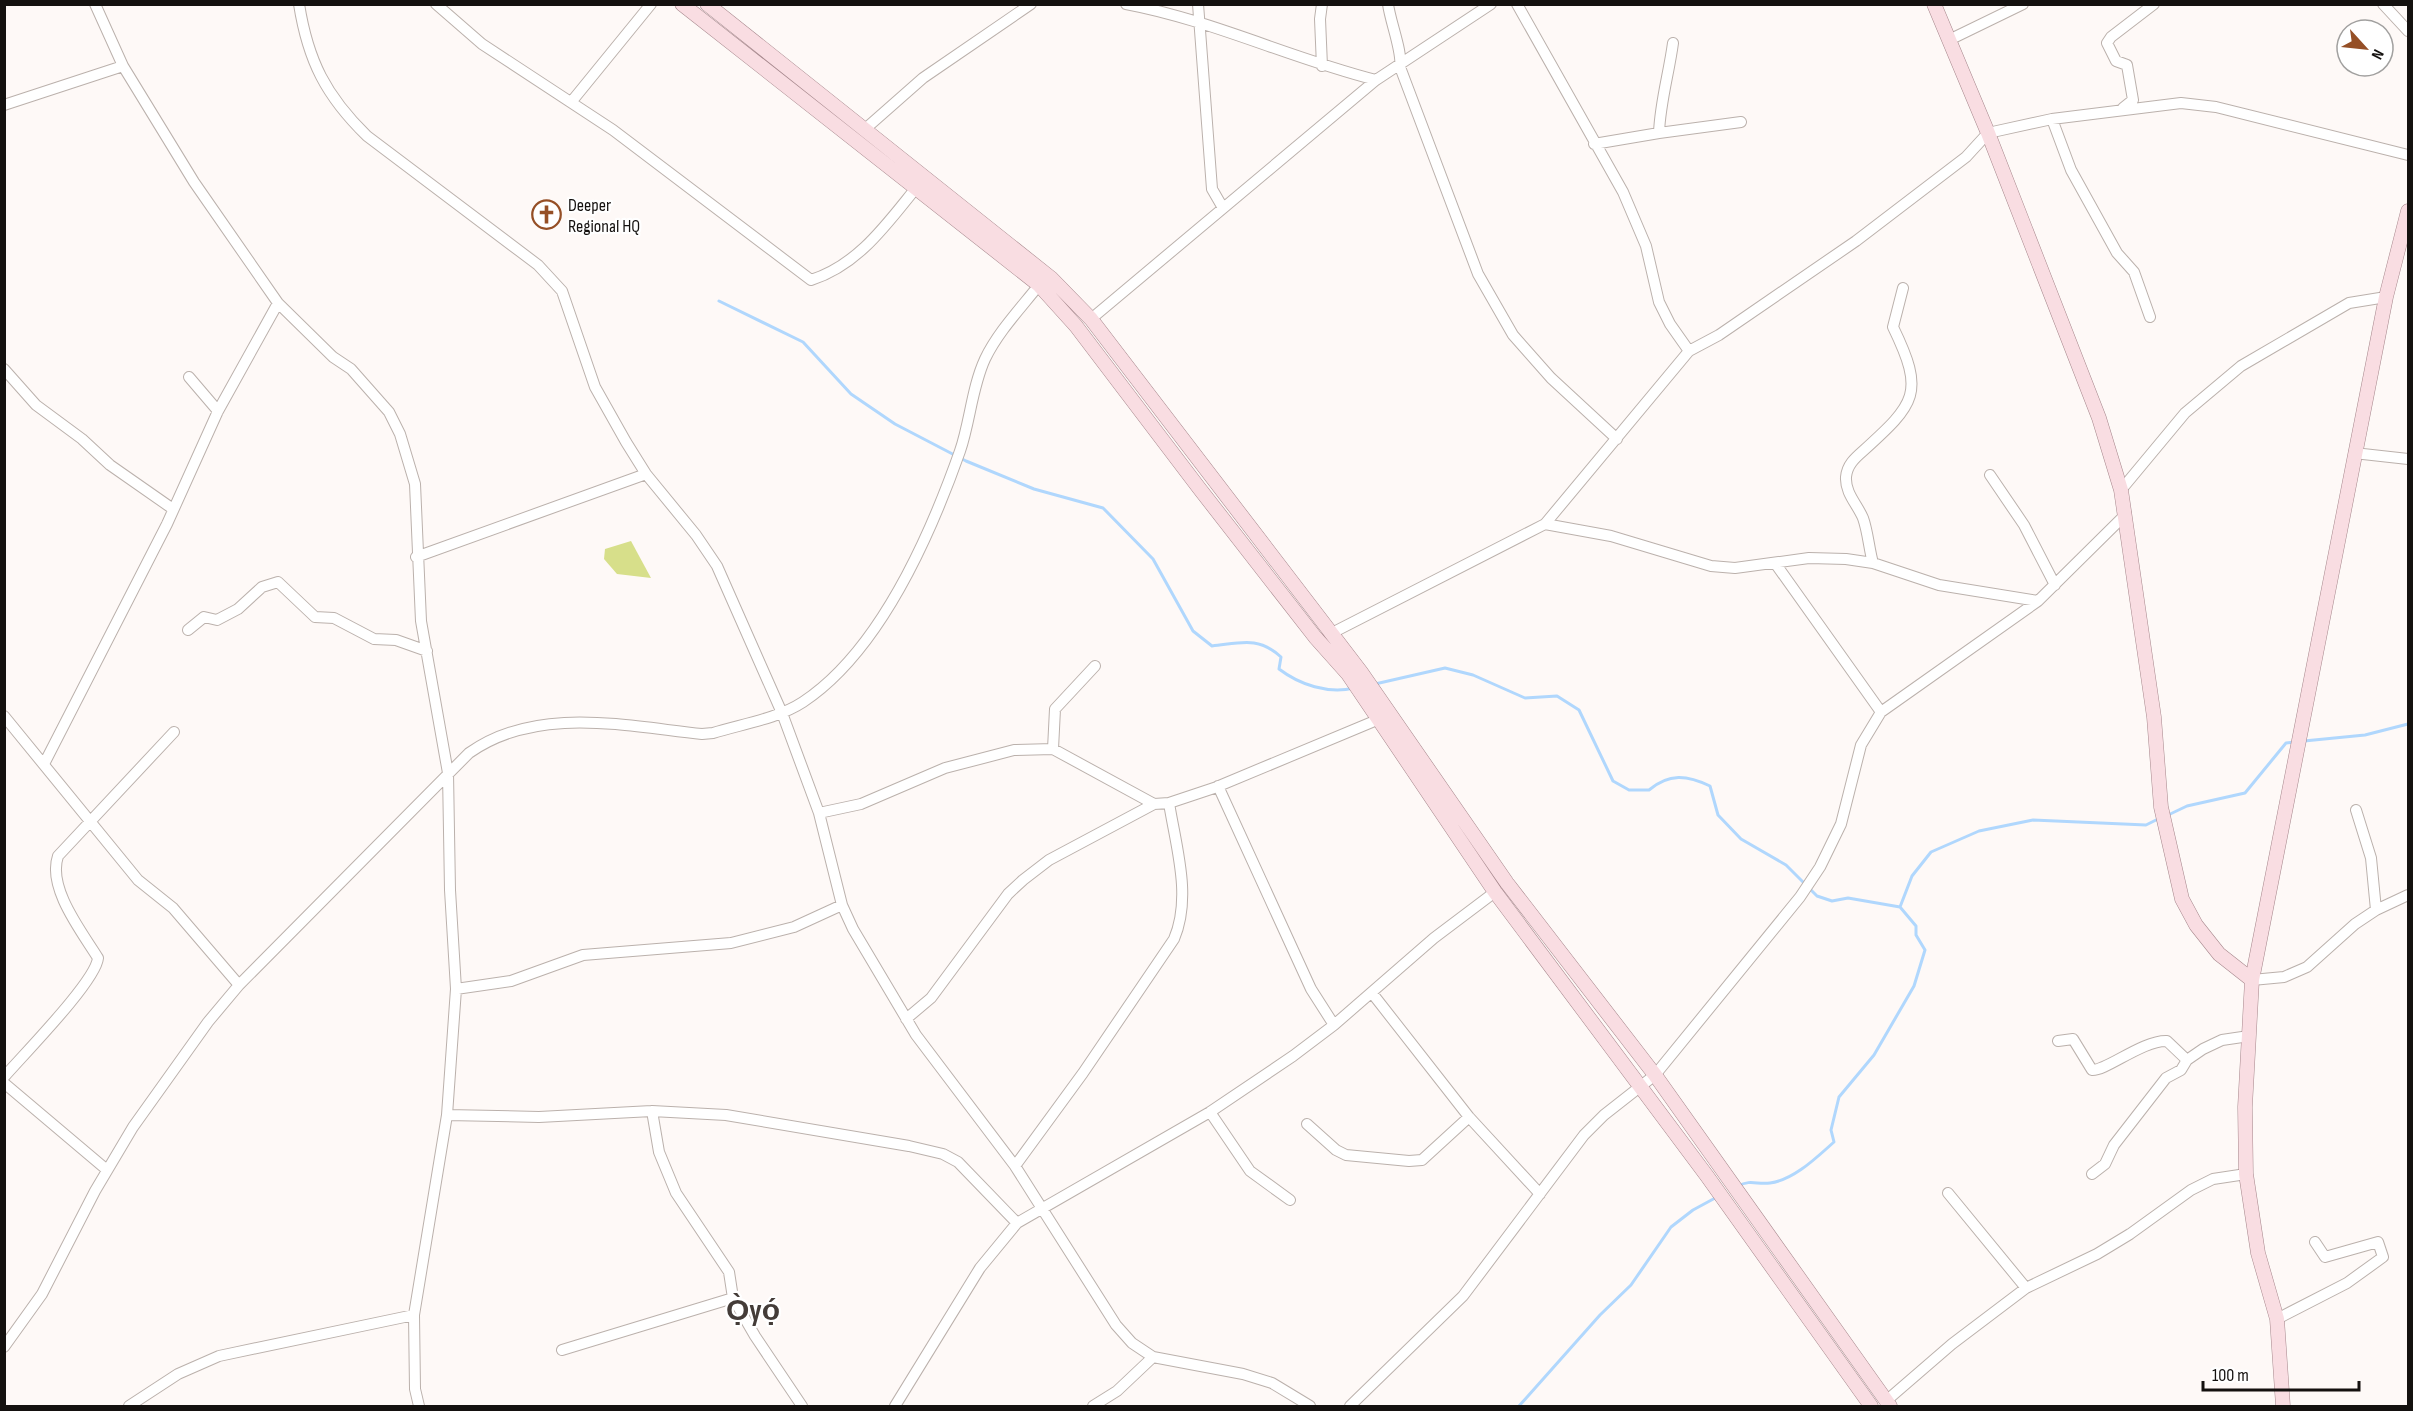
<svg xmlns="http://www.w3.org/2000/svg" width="2413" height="1411" font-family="'Sofia Sans Condensed',sans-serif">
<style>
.green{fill:#d7df8a}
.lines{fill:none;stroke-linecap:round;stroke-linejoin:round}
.stream{stroke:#b0d7fd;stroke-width:3}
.minor-casing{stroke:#bbb1ac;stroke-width:12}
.major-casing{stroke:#a6878c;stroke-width:15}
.minor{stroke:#fff;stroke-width:10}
.major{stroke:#f9dde2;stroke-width:14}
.labels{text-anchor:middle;stroke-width:4.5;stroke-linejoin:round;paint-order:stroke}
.poi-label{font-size:18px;fill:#14110f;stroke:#fff;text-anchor:start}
.town-label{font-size:30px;font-weight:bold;fill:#443c38;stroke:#fff}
</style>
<rect width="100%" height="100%" fill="#fef9f7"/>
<path class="green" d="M631 541 651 578 617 574 604 559 605 549Z"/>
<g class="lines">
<path class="stream" d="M719 301 803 342 851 394 895 424 966 461 1034 489 1103 508 1153 559 1193 631 1212 646C1241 643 1258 636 1281 657L1279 669C1300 685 1328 694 1354 688
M1375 684 1445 668 1473 675 1525 698 1557 696 1579 710 1613 781 1629 790H1649C1669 773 1687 775 1710 786L1718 815 1741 839 1786 865 1805 884
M2304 741 2365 735 2408 724
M2166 816 2187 806 2245 793 2286 743 2295 742
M1810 889 1817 896 1832 901 1848 898 1900 907
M1738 1186C1751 1179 1757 1185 1770 1183 1794 1180 1817 1157 1834 1142L1831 1130 1839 1097 1874 1055 1914 986 1925 950 1916 935V926L1900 907 1912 876 1931 852 1979 831 2033 820 2146 825 2160 818
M1519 1406 1600 1315 1631 1285 1671 1227 1693 1210 1717 1197"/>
<defs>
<path id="minor" d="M95 4 123 66 194 182 278 303 333 357 351 369 389 412 400 434 415 484 421 621 448 773 450 890 456 989 447 1115 414 1315 415 1389 419 1406
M299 4C308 61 326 96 367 136L538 265 562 291 595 387 626 442 646 474 696 535 717 566 782 713 819 813 842 905 853 929 916 1035 1015 1166 1116 1325 1132 1343 1153 1357 1243 1374 1272 1383 1310 1406
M436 4 482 44 613 130 811 280C858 265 886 225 916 188
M1126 4C1212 20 1292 59 1376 80
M1198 4 1212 189 1223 208
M1388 4C1390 21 1403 53 1400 67L1478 274 1513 335 1551 378 1617 439
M1517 4 1623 192 1646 246 1659 302 1670 324 1689 351
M2383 4 2408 31
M1949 40 2023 4
M1322 66 1320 19 1322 4
M572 101 651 4
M4 105 123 66
M2123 108 2133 100 2127 65 2116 61 2107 43 2111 37 2154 4
M2052 119 2071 170 2117 253 2134 272 2150 317
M864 130 923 78 1031 4
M1659 133 1741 122
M1594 144 1659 133C1660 103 1669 73 1673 43
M1091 319 1376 80 1491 4
M4 369 36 405 82 439 110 465 173 509
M189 377 218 411
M2354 453 2408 459
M1990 475 2024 525 2055 585
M2121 490 2185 413 2241 366 2349 303 2386 297
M1545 524 1611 536 1711 566 1735 568 1809 558 1846 559 1873 563 1939 585 2038 601
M416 557 646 474
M1775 563 1881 712
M1873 563C1869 549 1868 532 1863 518 1857 504 1845 493 1846 477 1847 465 1855 458 1863 451 1916 403 1925 393 1893 327L1903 288
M188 630 204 617 217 620 238 609 262 587 278 582 315 617 334 618 374 639 396 640 427 651
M1330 634 1545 524 1689 351 1719 335 1856 241 1966 157 1988 133 2052 119 2181 103 2216 107 2408 155
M4 716 138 880 173 908 239 985
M1053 749 1055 709 1095 666
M44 764 167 524 218 411 278 303
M1218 786 1311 989 1334 1025
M2356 810 2371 858 2376 910
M819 813 861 804 945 768 1014 750 1053 749 1154 804
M2252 980 2284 977 2307 967 2355 924 2376 910 2408 895
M456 989 511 981 583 955 731 943 794 927 842 905
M1372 993 1469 1117 1540 1194
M906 1019 931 998 1008 894 1023 880 1049 860 1154 804 1169 803 1214 788 1377 720
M2058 1041 2073 1039 2092 1070C2106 1071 2143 1040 2167 1041L2187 1060
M4 1077C23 1055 96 981 98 958 82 932 47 888 58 856L174 732
M4 1083 107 1170
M652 1111 659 1152 676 1193 729 1272 733 1298 755 1336 802 1406
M1210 1112 1250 1171 1290 1200
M447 1115 539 1117 652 1111 726 1115 909 1146 943 1154 958 1162 1017 1223
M1307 1124 1336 1150 1346 1155 1409 1161 1422 1160 1469 1117
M1015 1166 1083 1073 1174 939C1192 897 1176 847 1169 803
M2092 1174 2105 1164 2114 1145 2166 1078 2181 1070 2187 1060 2203 1049 2222 1040 2249 1036
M1948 1193 2026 1288
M2277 1319 2347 1283 2383 1257 2378 1242 2325 1257 2315 1242
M4 1347 42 1294 95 1191 133 1127 208 1022 239 985 469 753C537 705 625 726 702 734L713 733C742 724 777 719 803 702 880 651 930 536 960 451 970 422 972 387 985 359 998 332 1020 309 1039 285
M562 1350 733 1298
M1886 1401 1952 1344 2026 1288 2097 1254 2130 1234 2191 1190 2213 1179 2246 1174
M129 1406 178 1374 219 1356 414 1315
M895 1406 980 1268 1017 1223 1210 1112 1293 1056 1334 1025 1434 938 1495 892
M1093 1406 1117 1391 1153 1357
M1350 1406 1463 1296 1584 1135 1604 1115 1655 1075 1800 897 1820 867 1841 824 1861 745 1881 712 2038 601 2126 514"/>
<path id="major" d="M682 4 1039 285 1076 326 1199 488 1315 637 1348 674 1495 892 1707 1176 1871 1406
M707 4 1051 278 1091 319 1361 672 1507 883 1655 1075 1890 1406
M1934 4 1988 133 2099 418 2121 490 2154 717 2161 807 2182 899 2196 925 2219 954 2252 980
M2283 1406 2277 1319 2258 1253 2246 1174 2245 1107 2252 980 2386 297 2408 211"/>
</defs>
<use href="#minor" class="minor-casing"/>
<use href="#major" class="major-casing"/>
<use href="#minor" class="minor"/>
<use href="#major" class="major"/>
</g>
<defs>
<symbol id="church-ring" viewBox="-11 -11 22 22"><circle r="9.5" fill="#fff" stroke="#954f26" stroke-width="1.5"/><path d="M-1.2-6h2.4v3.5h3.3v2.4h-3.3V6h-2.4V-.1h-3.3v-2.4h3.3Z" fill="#954f26"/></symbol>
</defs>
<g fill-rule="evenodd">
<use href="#church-ring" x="530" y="198" width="33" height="33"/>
</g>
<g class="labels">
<g class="poi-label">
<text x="568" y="211">Deeper<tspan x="568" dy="21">Regional HQ</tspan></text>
</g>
<g class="town-label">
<text x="753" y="1320">Ọ̀yọ́</text>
</g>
</g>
<rect width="2413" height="1411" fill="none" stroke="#14110f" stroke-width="12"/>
<g transform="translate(2365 48) rotate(117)"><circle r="28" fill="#ffffff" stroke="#a1a09f" stroke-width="1.5"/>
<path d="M0-4.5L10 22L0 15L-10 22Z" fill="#954f26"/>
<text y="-9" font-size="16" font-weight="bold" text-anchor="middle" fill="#14110f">N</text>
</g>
<path d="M2203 1381v9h156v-9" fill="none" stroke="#14110f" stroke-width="3"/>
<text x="2212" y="1381" font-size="18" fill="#14110f" stroke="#ffffff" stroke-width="4.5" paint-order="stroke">100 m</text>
</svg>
